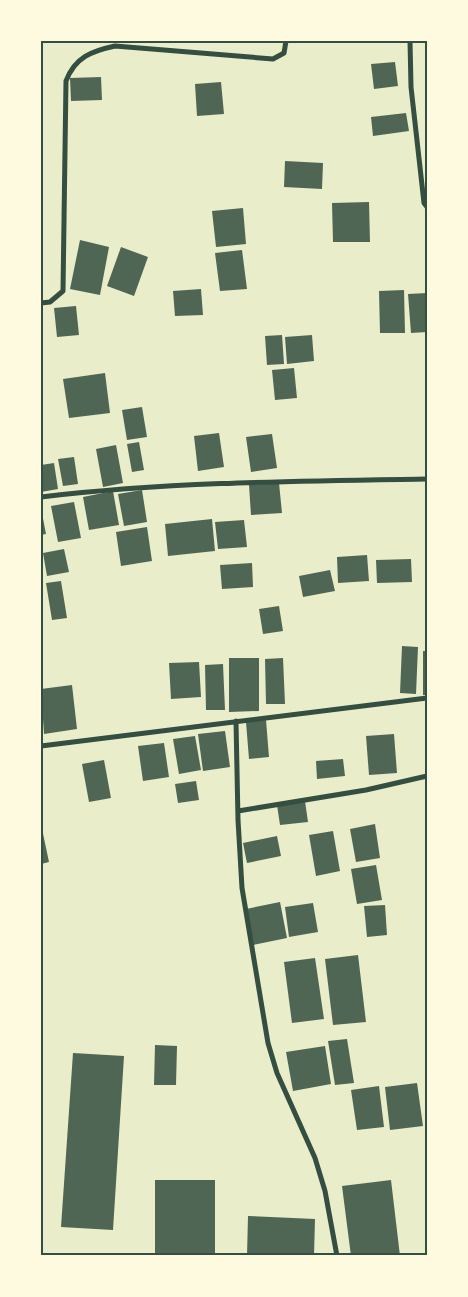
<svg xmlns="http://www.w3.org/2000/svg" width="468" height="1297" font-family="'DM Sans',sans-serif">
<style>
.building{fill:#4f6655}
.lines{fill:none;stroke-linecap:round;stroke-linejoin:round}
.minor{stroke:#344e41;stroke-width:5}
.neatline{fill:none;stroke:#344e41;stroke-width:2}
</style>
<rect width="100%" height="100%" fill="#e9edc9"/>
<path class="building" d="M395 62 398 86 374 89 371 64Z
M101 77 102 100 71 101 70 78Z
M221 82 224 114 197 116 195 84Z
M406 113 409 131 373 136 371 117Z
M285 161 323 163 322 189 284 187Z
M369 202 370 242H333L332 203Z
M243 208 246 244 216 247 212 211Z
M80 240 109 247 100 295 70 289Z
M121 247 148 257 134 296 107 286Z
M242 250 247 289 220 291 215 253Z
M201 289 203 315 175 316 173 291Z
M404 290 405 333H380L379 291Z
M427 293V332L411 333 408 294Z
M76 306 79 335 57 337 54 308Z
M282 335 284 364 267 365 265 336Z
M312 335 314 361 287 364 285 337Z
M294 368 297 398 275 400 272 370Z
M105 373 110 413 69 418 63 379Z
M142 407 147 437 127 440 122 410Z
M219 433 224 467 198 471 194 436Z
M272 434 277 468 251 472 246 437Z
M139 442 144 470 132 472 127 444Z
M116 445 123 483 103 487 96 449Z
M74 457 78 484 63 486 58 459Z
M54 463 58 489 41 492V465Z
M279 483 282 513 251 515 249 485Z
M142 490 147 522 124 526 118 494Z
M113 491 119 525 89 530 83 497Z
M74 502 81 538 58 542 51 506Z
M41 508 46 534 41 535Z
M212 519 215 551 168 556 165 524Z
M244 520 247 547 218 549 215 522Z
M147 527 152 561 121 566 116 532Z
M64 549 69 572 47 576 43 553Z
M367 555 369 581 338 583 337 557Z
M411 559 412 582 377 583 376 560Z
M252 563 253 587 222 589 220 565Z
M330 570 335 591 303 597 299 576Z
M61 581 67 618 52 620 46 583Z
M279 606 283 631 263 634 259 609Z
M402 646 418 647 416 694 400 693Z
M423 651H427V695H423Z
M229 658H259V711L229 712Z
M283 658 285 704H266L265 659Z
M199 662 201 697 171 699 169 663Z
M223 664 225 710H206L205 665Z
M72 685 77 729 44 734 41 689Z
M266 720 269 757 249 759 246 722Z
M225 731 230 767 203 771 198 734Z
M394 734 397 773 369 775 366 736Z
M195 736 201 770 179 774 173 739Z
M164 743 169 777 143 781 138 746Z
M343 759 345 776 317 779 316 761Z
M104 760 111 798 89 802 82 764Z
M196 781 199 800 178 803 175 784Z
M305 801 308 822 280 825 277 805Z
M41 824 49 862 41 864Z
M375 824 380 858 356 862 350 829Z
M333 831 340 871 316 876 309 835Z
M277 836 281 856 247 863 243 843Z
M376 865 382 900 357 904 351 869Z
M280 902 287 938 253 945 246 909Z
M313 903 318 932 289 937 285 907Z
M385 905 387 935 367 937 364 906Z
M358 955 366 1022 333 1025 325 959Z
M315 958 324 1019 292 1023 284 962Z
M347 1039 354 1083 335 1085 328 1041Z
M155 1045 177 1046 176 1085H154Z
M325 1046 331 1084 293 1091 286 1052Z
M73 1053 124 1056 113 1230 61 1227Z
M417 1083 423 1126 390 1130 385 1087Z
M379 1086 384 1127 357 1130 351 1090Z
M155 1180H215V1256H155Z
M391 1180 400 1256H351L342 1186Z
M248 1216 315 1219 314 1256H247Z"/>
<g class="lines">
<path class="minor" d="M410 41 411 87 424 203 427 207
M41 303 50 302 63 291 66 81C75 57 92 51 115 46L273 59 284 53 286 41
M41 497C169 482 298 481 427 479
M236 721 238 820 242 888 268 1043 277 1073 315 1158 325 1191 337 1256
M41 746 427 698
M238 811 366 790 427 776"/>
</g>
<rect width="468" height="1297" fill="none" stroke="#fefae0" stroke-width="85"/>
<rect x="42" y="42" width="384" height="1212" class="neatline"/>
</svg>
